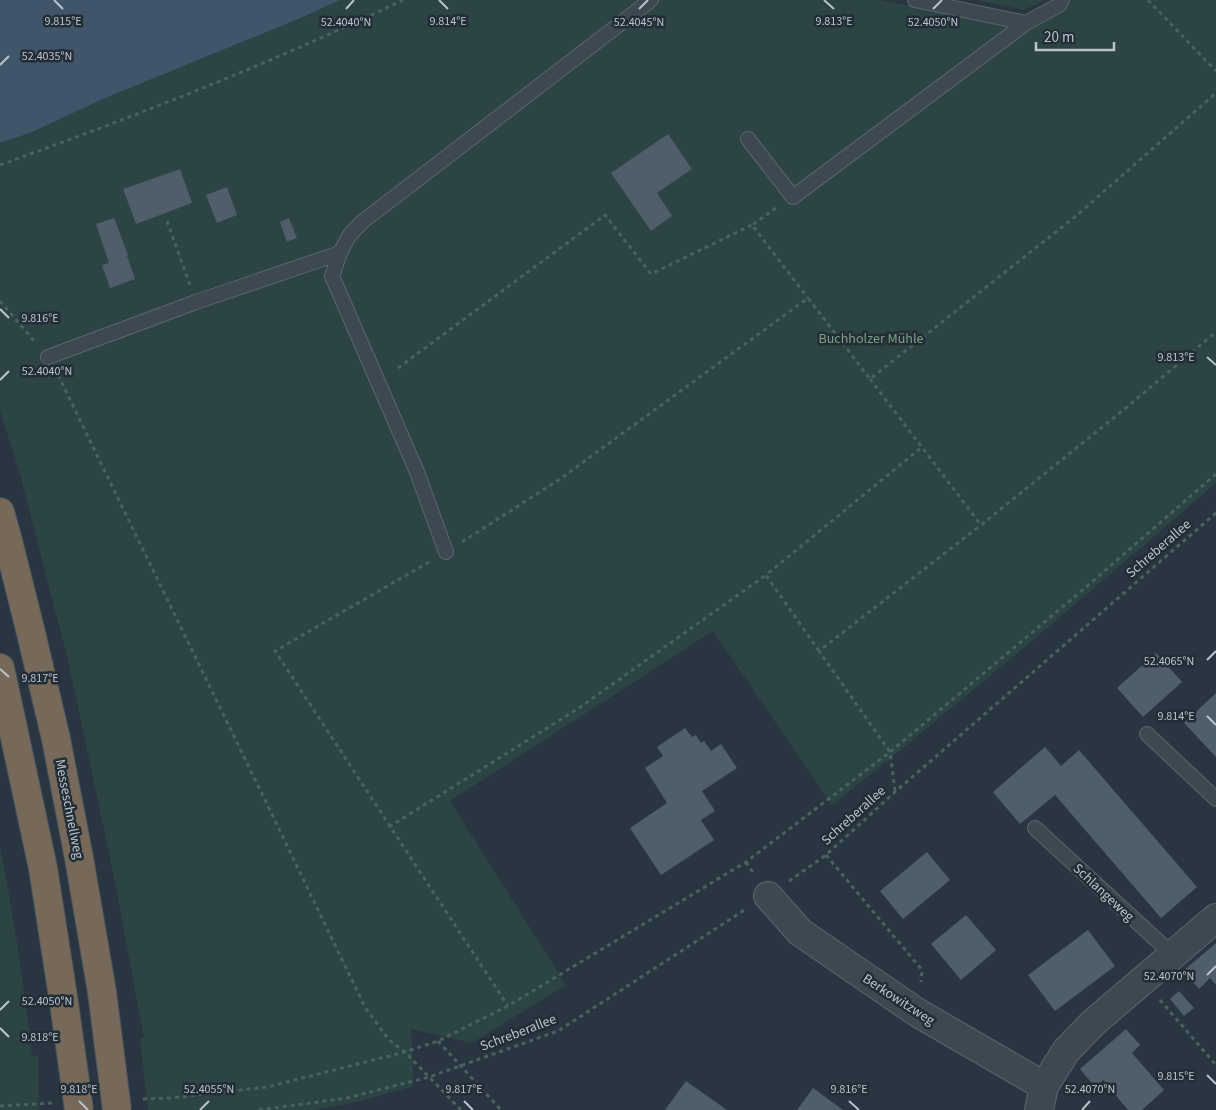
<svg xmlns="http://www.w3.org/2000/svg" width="1216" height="1110" font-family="'Source Sans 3',sans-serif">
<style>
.green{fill:#2c4444}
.water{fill:#40556a}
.building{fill:#4f5e6a}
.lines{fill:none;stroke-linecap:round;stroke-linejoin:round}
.lane-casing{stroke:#5b666f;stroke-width:16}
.street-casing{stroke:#5b666f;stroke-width:30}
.highway-casing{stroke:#48535c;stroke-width:30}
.path{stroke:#4b6161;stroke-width:3;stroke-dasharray:4 4;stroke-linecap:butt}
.lane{stroke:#3d4852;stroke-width:14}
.street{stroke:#3d4852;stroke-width:28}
.highway{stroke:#77695a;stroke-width:28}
.highway-bridge-casing{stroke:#48535c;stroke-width:30;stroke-linecap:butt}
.highway-bridge{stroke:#77695a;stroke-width:28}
.ticks{fill:none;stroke:#bac3cb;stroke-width:2}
.labels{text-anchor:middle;stroke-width:5;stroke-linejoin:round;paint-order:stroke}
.park-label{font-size:14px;fill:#7aa07f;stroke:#222d37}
.street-label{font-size:14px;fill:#bac3cb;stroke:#222d37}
.ticks-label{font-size:12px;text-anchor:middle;fill:#bac3cb;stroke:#222d37;stroke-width:5;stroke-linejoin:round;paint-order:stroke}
</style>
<rect width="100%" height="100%" fill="#293642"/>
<path class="green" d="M340 0H881L1028 30 1067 8 1071 0H1216V483C1090 592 963 701 832 805L713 631 450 801 566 985 472 1043 411 1029 414 1086 357 1102 314 1110H148L140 1038H144L113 872 68 660 18 467 0 411V143L30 133 103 99 296 20Z
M977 0H1045L1024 10Z
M0 847C14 916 24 986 32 1056L38 1055 39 1110H0Z"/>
<path class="water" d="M0 0H340L296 20 103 99 30 133 0 143Z"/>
<path class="building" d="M668 134 692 169 657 193 672 216 651 231 611 173Z
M180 169 192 203 136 224 123 189Z
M227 187 237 215 217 223 206 195Z
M114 218 128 255 127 256 135 279 110 288 102 265 109 263 96 224Z
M289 218 297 238 287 242 280 222Z
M1156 653 1182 682 1143 717 1117 688Z
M1216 693V757L1184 723Z
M685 728 692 737 696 735 701 743 704 741 711 751 721 744 737 768 702 791 715 811 701 820 714 840 661 875 630 828 667 803 645 768 663 756 657 747Z
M1045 747 1061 766 1079 750 1197 887 1161 918 1055 795 1020 824 993 792Z
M927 852 950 880 903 919 880 891Z
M966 915 996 950 961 980 931 944Z
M1088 930 1115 966 1055 1011 1028 975Z
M1216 943V985L1210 978 1199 989 1183 971Z
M1179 991 1194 1008 1184 1016 1170 999Z
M1126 1029 1140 1045 1132 1053 1164 1090 1142 1110H1128L1103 1080 1095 1087 1080 1069Z
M686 1081 727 1110H665Z
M813 1088 843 1110H797Z"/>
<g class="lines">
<defs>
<path id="lane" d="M915 0 1026 23 1059 5 1062 0
M748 139 793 197 1026 23
M48 357 196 302 340 253
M446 552 417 472 332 276 340 253 349 236 362 222 651 0
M1147 734 1216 799
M1035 828 1173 955"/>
<path id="street" d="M768 896 800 932 918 1013 1044 1086
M1039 1110 1044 1086 1066 1051 1093 1023 1216 918"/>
<path id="highway" d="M0 512 7 537 31 633 56 739 79 858 102 992
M0 668 43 868 64 1003"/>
</defs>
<use href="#lane" class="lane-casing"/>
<use href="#street" class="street-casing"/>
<use href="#highway" class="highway-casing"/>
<path class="path" d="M1148 0 1216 71
M0 165C136 116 272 63 403 0
M776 208 752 225 808 298
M167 221 190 285
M0 301 36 343
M398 368 605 215 651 274 752 225
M58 375 263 796 365 1007 389 1040 405 1052 461 1110
M870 379 981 525 1127 407 1216 332
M462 542 560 479 808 298 870 379 1076 216 1216 93
M429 562 275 651 508 1006
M819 651 766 575 922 447
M895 791 890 752 819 651 981 525
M389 827 579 708 766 575
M826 855 922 970 921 982
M746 862 754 874
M789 881 826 855 895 792 1216 513
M1160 1000 1216 1065
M438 1041 501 1110
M143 1099 171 1098 267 1087 405 1052 438 1041 508 1006 746 862 890 752 1085 588 1216 474
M0 1106 52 1103
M259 1110 347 1098 429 1077 558 1031 746 909"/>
<use href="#lane" class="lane"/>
<use href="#street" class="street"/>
<use href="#highway" class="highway"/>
<defs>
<path id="highway-bridge" d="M102 992 117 1110
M64 1003 79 1110"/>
</defs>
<use href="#highway-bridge" class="highway-bridge-casing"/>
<use href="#highway-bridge" class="highway-bridge"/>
</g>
<path class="ticks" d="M54 0 63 9M439 0 448 9M824 0 834 9M346 9 354 0M639 9 648 0M933 9 942 0M0 65 9 56M0 309 9 318M1207 357 1216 365M0 380 9 371M1207 660 1216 651M0 669 9 677M1207 716 1216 725M1207 975 1216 966M0 1010 9 1001M0 1028 9 1037M1207 1075 1216 1084M79 1101 88 1110M464 1101 473 1110M849 1101 859 1110M200 1110 209 1101M1082 1110 1090 1101"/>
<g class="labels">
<g class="park-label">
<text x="871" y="343">Buchholzer Mühle</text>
</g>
<g class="street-label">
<text transform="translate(1158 548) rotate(-41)" y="5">Schreberallee</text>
<text transform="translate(70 809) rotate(79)" y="5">Messeschnellweg</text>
<text transform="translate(853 815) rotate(-42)" y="5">Schreberallee</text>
<text transform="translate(1104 892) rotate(43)" y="5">Schlangeweg</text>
<text transform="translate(899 999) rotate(33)" y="5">Berkowitzweg</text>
<text transform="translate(518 1032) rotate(-21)" y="5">Schreberallee</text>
</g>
</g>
<g class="ticks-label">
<text x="63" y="25">9.815°E</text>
<text x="448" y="25">9.814°E</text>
<text x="834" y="25">9.813°E</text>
<text x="346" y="26">52.4040°N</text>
<text x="639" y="26">52.4045°N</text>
<text x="933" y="26">52.4050°N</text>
<text x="47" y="60">52.4035°N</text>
<text x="40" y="322">9.816°E</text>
<text x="1176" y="361">9.813°E</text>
<text x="47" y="375">52.4040°N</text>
<text x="1169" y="665">52.4065°N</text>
<text x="40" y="682">9.817°E</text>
<text x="1176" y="720">9.814°E</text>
<text x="1169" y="980">52.4070°N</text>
<text x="47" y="1005">52.4050°N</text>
<text x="40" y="1041">9.818°E</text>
<text x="1176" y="1080">9.815°E</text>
<text x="209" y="1093">52.4055°N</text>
<text x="1090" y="1093">52.4070°N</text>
<text x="79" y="1093">9.818°E</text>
<text x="464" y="1093">9.817°E</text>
<text x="849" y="1093">9.816°E</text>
</g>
<path d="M1036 42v8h78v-8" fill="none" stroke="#bac3cb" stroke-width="2.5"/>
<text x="1044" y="42" font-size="15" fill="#bac3cb" stroke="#222d37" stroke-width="4" paint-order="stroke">20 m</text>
</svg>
